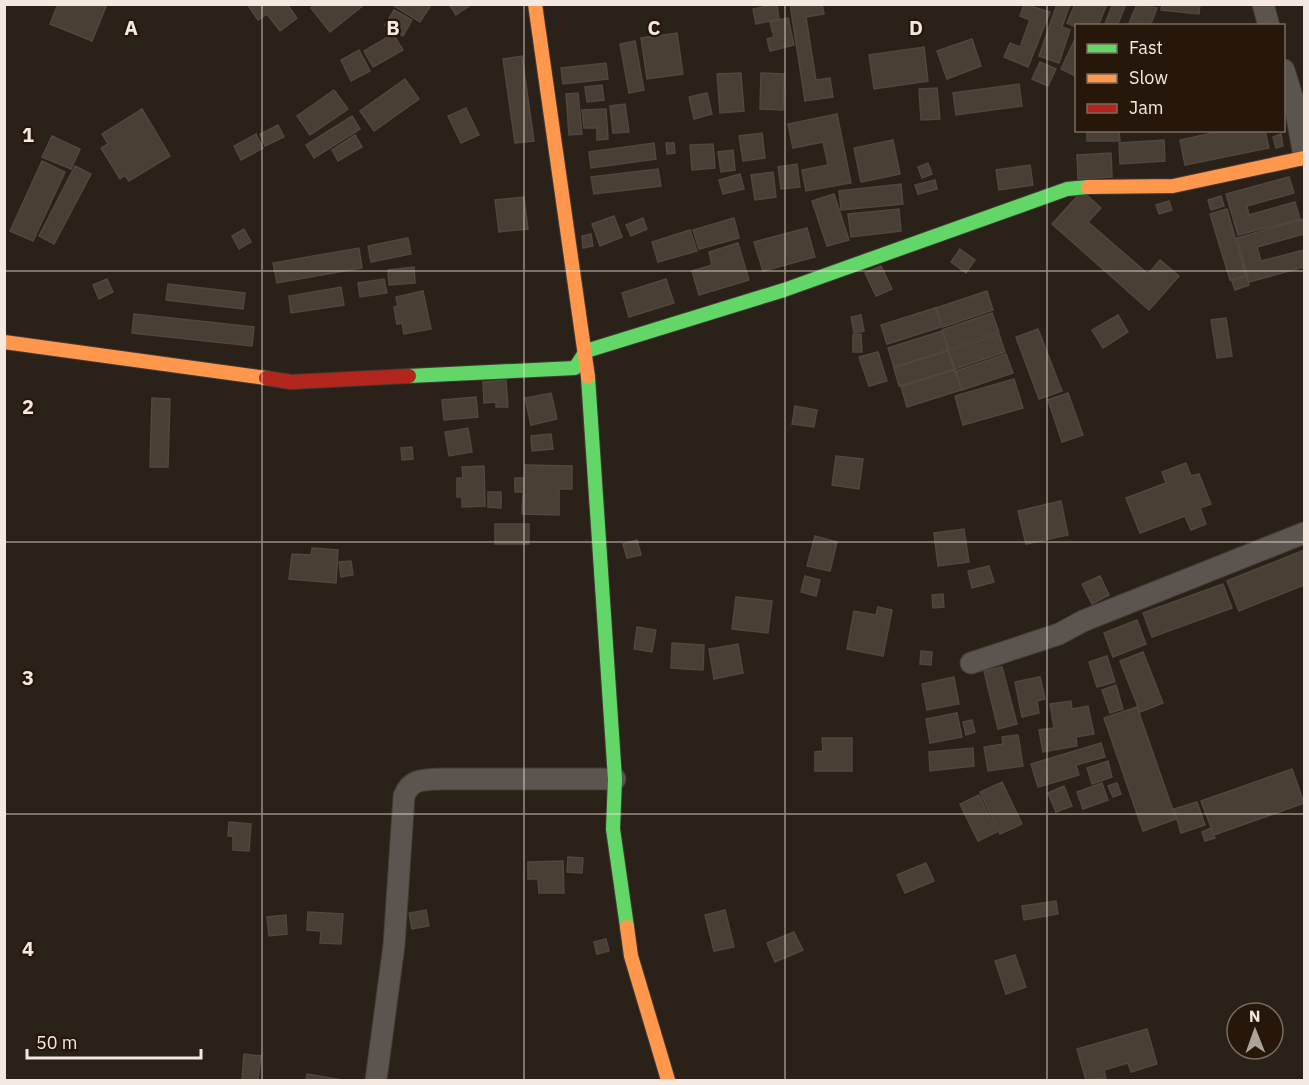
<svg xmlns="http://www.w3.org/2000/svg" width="1309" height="1085" font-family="'IBM Plex Sans',sans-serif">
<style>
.building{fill:#4a3f34;stroke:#4f4740;stroke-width:1.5}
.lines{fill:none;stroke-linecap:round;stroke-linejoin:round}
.street-casing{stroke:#433b35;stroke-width:23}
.fast-casing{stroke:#433b35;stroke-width:16}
.slow-casing{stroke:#433b35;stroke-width:16}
.jam-casing{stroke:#433b35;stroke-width:16}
.street{stroke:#5b544f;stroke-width:21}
.fast{stroke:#63d668;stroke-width:14}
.slow{stroke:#ff974d;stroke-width:14}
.jam{stroke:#b3261e;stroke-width:14}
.grid{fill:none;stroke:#f4e9e0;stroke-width:1.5;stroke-opacity:0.55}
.grid-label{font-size:20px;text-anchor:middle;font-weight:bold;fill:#f4e9e0;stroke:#26170a;stroke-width:4.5;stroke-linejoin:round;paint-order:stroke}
</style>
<rect width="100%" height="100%" fill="#2a2119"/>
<path class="building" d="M58 4H107L92 41 50 24Z
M253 4H287L297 18 280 31 267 14 258 20 249 7Z
M315 4H365L330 32 311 8Z
M391 4H429L431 5 420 22Z
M449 4H472L456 15Z
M777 4 779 19 756 24 753 9Z
M790 4H822L824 14 806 17 816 80 830 78 833 97 805 101Z
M1024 4 1050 12 1028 67 1004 57 1010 43 1020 47 1030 20 1020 16Z
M1057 4H1070L1062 27 1070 30 1059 63 1039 56Z
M1075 4H1107L1098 26 1076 27 1067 23Z
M1113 4H1126L1117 26H1104Z
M1137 4 1157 8 1150 26H1128Z
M1162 4H1200L1199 14 1161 10Z
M394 10 412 20 403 36 385 25Z
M788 18 794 45 770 51 767 39 774 37 770 22Z
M677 33 683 74 647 79 641 38Z
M393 34 403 50 373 67 364 51Z
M1076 37V73L1075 76 1061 69Z
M972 39 981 66 947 79 937 51Z
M635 41 644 90 629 93 620 44Z
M924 47 928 81 874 89 869 55Z
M359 50 370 71 351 81 341 60Z
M522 56 534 141 515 143 503 59Z
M1040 62 1056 69 1048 86 1032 79Z
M606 63 608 79 563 84 561 68Z
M741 73 744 111 720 113 717 74Z
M761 73 784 74 783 110 760 109Z
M405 79 419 99 374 131 360 111Z
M1019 84 1022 106 956 115 953 93Z
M602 85 604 100 587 102 585 87Z
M937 88 940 119 921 120 919 89Z
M334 90 348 109 310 135 297 116Z
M578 93 582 134 569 135 566 94Z
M707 93 712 114 694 119 689 97Z
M625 104 629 132 613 133 610 106Z
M466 108 479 135 461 143 448 116Z
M142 109 170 156 129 181 125 175 120 179 101 148 108 144 102 134Z
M606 109 608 139 597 140V128H584L582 110Z
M837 114 851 183 806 191 802 170 828 165 823 142 793 148 788 124Z
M352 116 360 129 314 158 306 145Z
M278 125 284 137 265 146 260 134Z
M1087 130H1119L1120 141H1087Z
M1226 130H1265L1269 148 1185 165 1180 140Z
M762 133 765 158 743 161 739 136Z
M256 134 263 148 241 160 234 146Z
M1281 134 1283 146 1276 148 1273 137Z
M355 135 362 147 338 161 332 150Z
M52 136 80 149 71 169 42 157Z
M893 140 900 174 861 182 854 148Z
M1164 140 1165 161 1120 164 1119 143Z
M654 143 656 159 591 168 589 152Z
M666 143H674L675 153 667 154Z
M713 144 715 168 692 170 690 145Z
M733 150 735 170 721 172 718 152Z
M1111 153 1112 177 1078 179 1077 155Z
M42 161 65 172 33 241 10 231Z
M928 163 932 174 922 178 918 167Z
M797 164 800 187 781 189 778 167Z
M1030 165 1033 185 999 190 996 170Z
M75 166 91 174 54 244 39 236Z
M658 169 661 186 594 194 591 177Z
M773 172 776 197 755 200 751 175Z
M740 174 744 189 723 194 719 180Z
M1289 177 1294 193 1247 206 1249 215 1295 202 1300 219 1238 235 1226 194Z
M935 180 937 189 918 194 915 185Z
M901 184 903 204 841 210 839 191Z
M1082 191 1101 208 1088 222 1148 274 1160 260 1179 276 1149 310 1052 224Z
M834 194 849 240 827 246 812 201Z
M1221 196 1224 206 1211 210 1208 200Z
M524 197 528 229 499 232 495 200Z
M1169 201 1172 210 1159 214 1156 205Z
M899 209 901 231 851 237 848 214Z
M1227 209 1246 276 1230 280 1210 214Z
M614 216 622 237 600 246 592 224Z
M643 218 647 229 631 236 626 225Z
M734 218 739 238 699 249 693 230Z
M1304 219V234L1257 247 1261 261 1304 250V267L1249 282 1237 238Z
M807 228 815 257 763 271 754 242Z
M244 229 251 242 239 249 232 236Z
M690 230 697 251 658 262 652 242Z
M591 234 593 246 583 248 582 236Z
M408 238 411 254 371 262 368 246Z
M738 243 749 280 699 295 692 271 712 265 709 252Z
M359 248 362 268 277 283 273 263Z
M960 249 975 260 966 273 951 262Z
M881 266 892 289 876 296 865 273Z
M414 267 415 283 389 285 388 270Z
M1246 276 1249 285 1235 290 1232 281Z
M107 279 113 292 99 299 93 285Z
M384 279 387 293 360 297 358 283Z
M666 279 674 303 629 317 622 293Z
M168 284 245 293 243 309 166 300Z
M341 287 344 305 291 313 289 296Z
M423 291 431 329 404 334 402 323 397 324 394 307 398 306 396 297Z
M987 291 993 310 943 327 936 308Z
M935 308 941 327 887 344 881 325Z
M992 313 999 332 949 349 942 330Z
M134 314 254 327 252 346 132 333Z
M861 315 864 331 854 333 851 317Z
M1118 315 1128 332 1103 348 1092 330Z
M1226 318 1232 356 1217 358 1211 320Z
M1038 329 1062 391 1039 399 1016 337Z
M942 331 948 350 894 367 888 348Z
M861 334 862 352H853V335Z
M999 334 1005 352 955 369 949 351Z
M948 351 954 369 899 386 894 368Z
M878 352 887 381 869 386 859 357Z
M1006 354 1013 373 962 390 956 371Z
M955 370 961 390 907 407 901 387Z
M1014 379 1023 408 963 425 955 396Z
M506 380 508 407H496V402L484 403 483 382Z
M551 393 557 419 531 425 525 398Z
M1068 393 1083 435 1062 442 1048 400Z
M476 397 478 417 444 420 442 400Z
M152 398 170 399 168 467H150Z
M795 406 817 410 814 427 792 424Z
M468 428 472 452 449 456 445 432Z
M551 434 553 449 532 451 531 436Z
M412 447 413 459 402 460 401 448Z
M836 456 863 459 859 489 832 485Z
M1186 463 1191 476 1199 474 1211 504 1200 508 1206 524 1191 530 1185 516 1140 533 1126 498 1166 483 1162 472Z
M525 465 572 466V489H559V515L522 514 523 492H515V478H525Z
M484 466 485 506 462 507V497H457V478H463L462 467Z
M488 492H501V508L488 507Z
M1061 501 1068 535 1026 544 1018 511Z
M495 524H529V544H495Z
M964 529 969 562 938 566 934 533Z
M815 536 837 542 830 571 807 566Z
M637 540 641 555 627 558 623 544Z
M312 548 338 550 336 583 289 579 292 554 311 555Z
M1304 550V585L1239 611 1227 581Z
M351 561 353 575 341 577 339 562Z
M989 566 994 582 972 588 968 571Z
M805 576 820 580 816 596 801 592Z
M1100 576 1109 595 1092 604 1082 584Z
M1223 584 1232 608 1152 637 1143 613Z
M943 594 944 607 933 608 932 595Z
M736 597 772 601 768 633 732 629Z
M878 607 892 610 883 656 847 649 854 611 876 615Z
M1137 620 1146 644 1113 657 1104 633Z
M637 627 656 630 652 652 634 649Z
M672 643 704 645 703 670 671 668Z
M738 644 743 673 714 679 709 649Z
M921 651 932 652 931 665 920 664Z
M1143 652 1163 703 1140 712 1120 661Z
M1107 656 1115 682 1097 687 1089 662Z
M1002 667 1017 724 998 729 984 671Z
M954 677 959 704 927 710 922 684Z
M1040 677 1045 699 1037 701 1039 713 1022 717 1015 682Z
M1116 685 1123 709 1110 713 1102 690Z
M1071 701 1072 709 1088 706 1094 734 1076 737 1077 746 1043 752 1039 730 1054 728 1050 704Z
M1137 707 1176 819 1143 831 1104 718Z
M957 713 962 737 930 743 926 719Z
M972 720 975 732 966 735 963 722Z
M1018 735 1023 766 988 771 984 747 1003 744 1002 737Z
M822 738H852V771H815V752L823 751Z
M1101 743 1105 757 1076 765 1079 775 1038 787 1031 764Z
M973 748 974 766 930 771 929 752Z
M1108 761 1112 777 1092 784 1087 768Z
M1292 769 1304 803 1214 835 1201 801Z
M1002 782 1022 824 1000 834 980 792Z
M1102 783 1108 800 1083 809 1077 792Z
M1117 783 1121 794 1113 797 1108 786Z
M1064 786 1072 806 1056 812 1048 793Z
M979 795 997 832 978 841 960 804Z
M1197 802 1205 825 1181 833 1174 809Z
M229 822 251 824 249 851 233 850V836H228Z
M1211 828 1215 838 1205 841 1202 832Z
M568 857 583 858 582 873 567 872Z
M563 861 564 893H539L538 879H528V862Z
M926 863 934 881 905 893 897 875Z
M1056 901 1058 914 1024 920 1022 906Z
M426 910 429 926 412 929 409 913Z
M725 910 734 947 714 951 705 915Z
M308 912 343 914 341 944 320 943 321 931 307 930Z
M286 915 287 934 269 936 267 917Z
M794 932 803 950 775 962 767 943Z
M606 939 609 951 597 954 594 942Z
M1015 955 1026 987 1006 994 995 961Z
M1147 1029 1157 1064 1131 1072 1128 1063 1104 1070 1106 1078 1086 1080 1077 1049Z
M244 1054 261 1056 258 1080H242Z
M307 1074 343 1080H306Z"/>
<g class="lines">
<defs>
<path id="street" d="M1263 4 1269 26
M1284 70 1295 106 1304 156
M971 663 1059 634 1083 621 1304 533
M376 1080 394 945 404 796C411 778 424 780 441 779H615"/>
<path id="fast" d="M409 376 575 368 586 351 784 290 1067 189 1088 187
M588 377 615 779 613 829 627 927"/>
<path id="slow" d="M535 4 588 377
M1088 187 1173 186 1304 158
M4 342 266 378
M627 927 631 956 668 1080"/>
<path id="jam" d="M266 378 291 382 409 376"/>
</defs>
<use href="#street" class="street-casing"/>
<use href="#fast" class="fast-casing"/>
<use href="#slow" class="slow-casing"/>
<use href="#jam" class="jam-casing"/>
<use href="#street" class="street"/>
<use href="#fast" class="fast"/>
<use href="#slow" class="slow"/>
<use href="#jam" class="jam"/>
</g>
<path class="grid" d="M262 4V1080M524 4V1080M785 4V1080M1047 4V1080M4 271H1304M4 542H1304M4 814H1304"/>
<g class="grid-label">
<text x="131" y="35">A</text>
<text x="393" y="35">B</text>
<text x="654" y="35">C</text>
<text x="916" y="35">D</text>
<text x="28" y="142">1</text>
<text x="28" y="414">2</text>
<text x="28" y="685">3</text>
<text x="28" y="956">4</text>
</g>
<rect width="1309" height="1085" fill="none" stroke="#f4e9e0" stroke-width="12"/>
<rect x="1075" y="24" width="210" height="108" fill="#26170a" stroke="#786b60" stroke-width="1.5"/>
<rect x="1087" y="44" width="30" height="9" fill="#63d668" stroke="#786b60" stroke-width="1.5"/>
<text x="1129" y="54" font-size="18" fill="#f4e9e0">Fast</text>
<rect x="1087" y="74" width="30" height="9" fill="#ff974d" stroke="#786b60" stroke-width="1.5"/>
<text x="1129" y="84" font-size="18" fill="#f4e9e0">Slow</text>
<rect x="1087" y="104" width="30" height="9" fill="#b3261e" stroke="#786b60" stroke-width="1.5"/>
<text x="1129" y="114" font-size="18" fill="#f4e9e0">Jam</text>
<g transform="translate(1255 1031) rotate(359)"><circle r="28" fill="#26170a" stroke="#786b60" stroke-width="1.5"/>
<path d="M0-4.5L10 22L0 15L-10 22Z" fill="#ada39a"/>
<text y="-9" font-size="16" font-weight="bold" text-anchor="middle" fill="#f4e9e0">N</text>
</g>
<path d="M27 1049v9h174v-9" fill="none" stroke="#f4e9e0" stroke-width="3"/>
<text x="36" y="1049" font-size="18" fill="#f4e9e0" stroke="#26170a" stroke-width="4.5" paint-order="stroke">50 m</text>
</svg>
